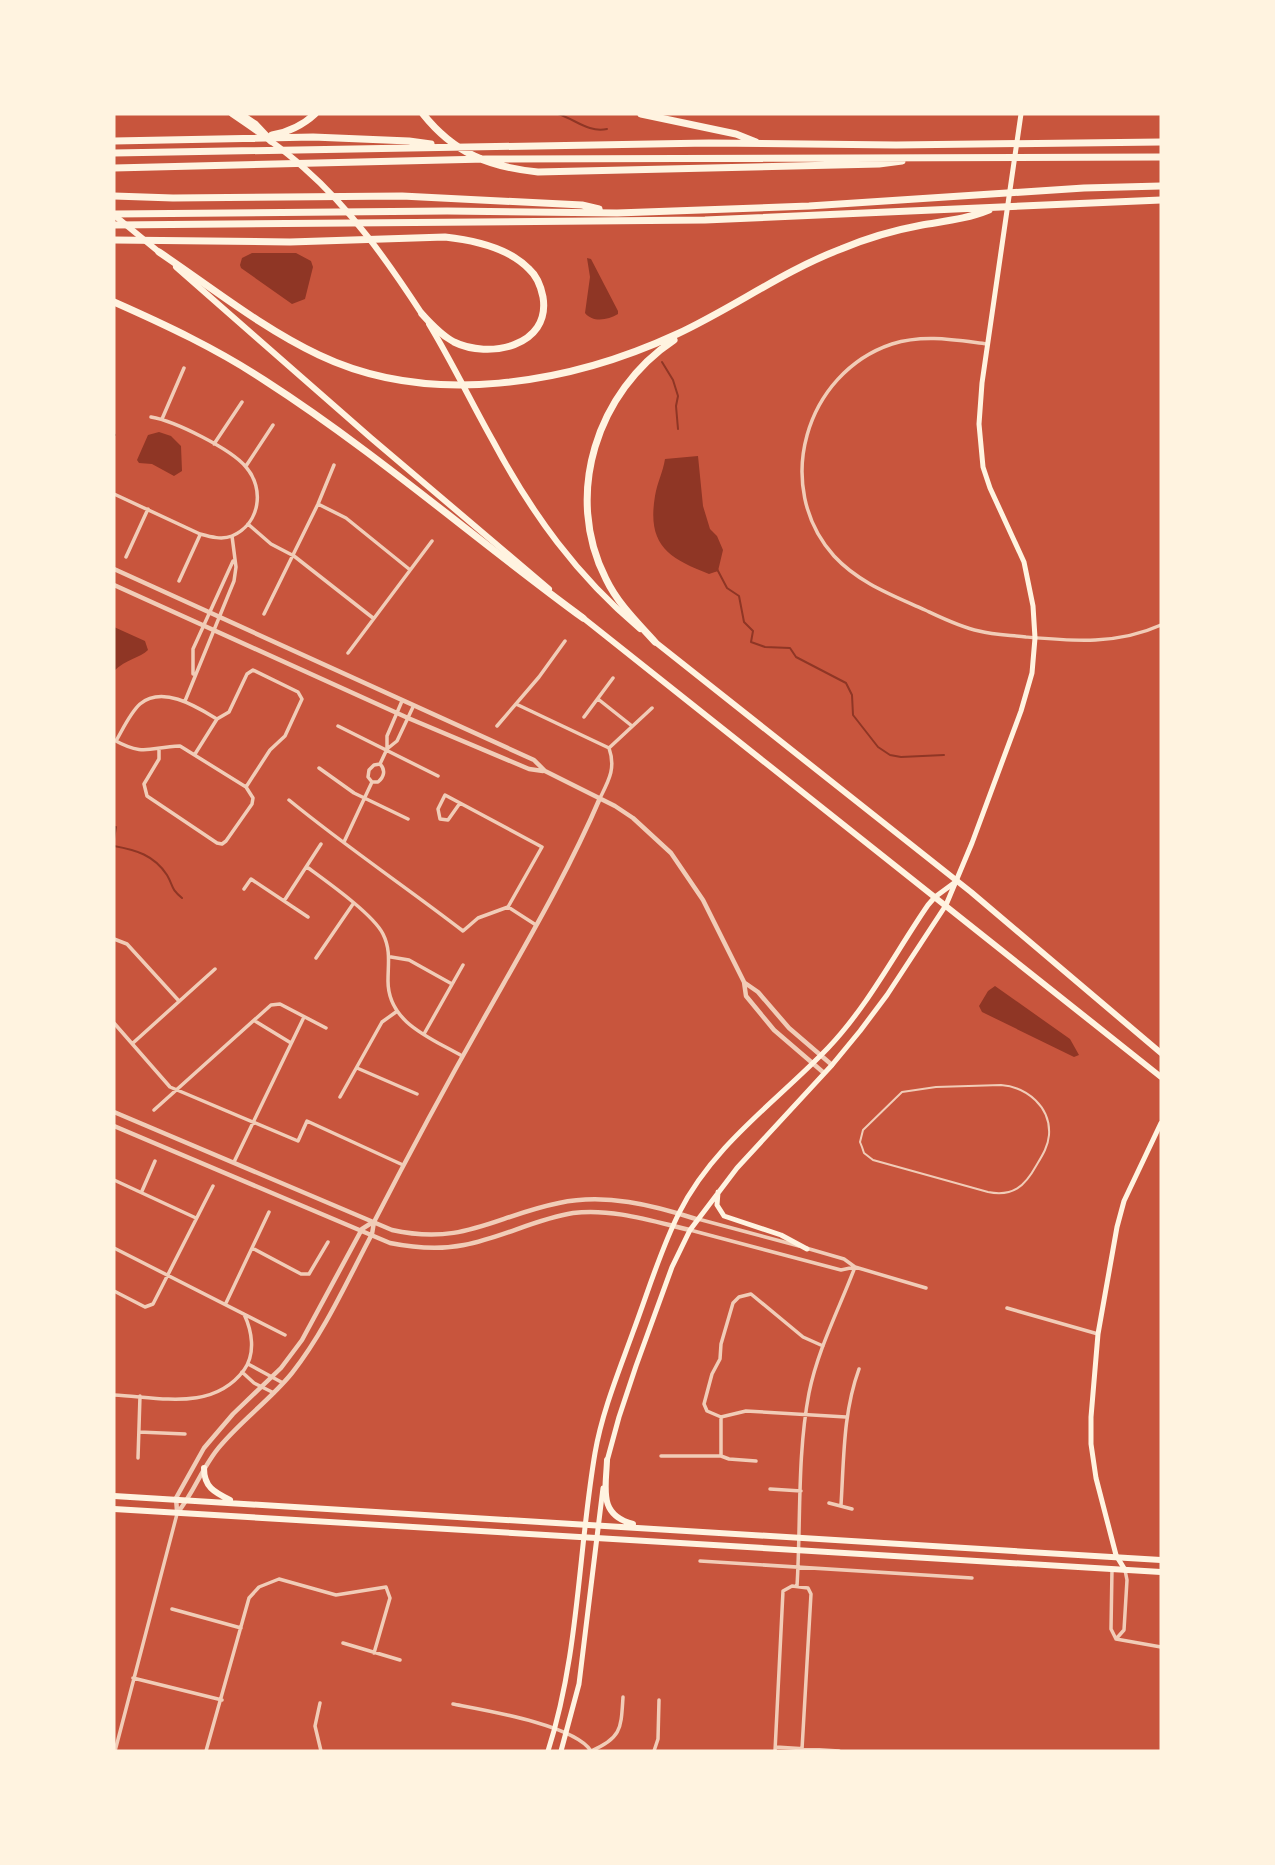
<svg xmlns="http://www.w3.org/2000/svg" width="1275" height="1865" font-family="Ubuntu,sans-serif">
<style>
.water{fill:#8f3625}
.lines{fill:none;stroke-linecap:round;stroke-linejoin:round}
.stream{stroke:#8f3625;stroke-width:2}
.service{stroke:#f1ccb7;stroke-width:2}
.minor{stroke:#f1ccb7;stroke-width:3.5}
.tertiary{stroke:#f1ccb7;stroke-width:4.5}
.secondary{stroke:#fff3e0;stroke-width:5}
.primary{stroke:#fff3e0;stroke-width:6}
.trunk{stroke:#fff3e0;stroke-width:6}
.motorway{stroke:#fff3e0;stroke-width:7}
</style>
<rect width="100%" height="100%" fill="#c8553d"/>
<path class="water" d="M252 253H296L311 261 313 267 305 299 292 304 241 268 240 265 242 258Z
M587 258 591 259 618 311V314C608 320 593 323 585 313L590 277Z
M159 432 171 436 181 446 182 471 174 476 152 464 139 463 137 460 148 435Z
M698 456 703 506 710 529 717 536 723 550 718 571 709 574C667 558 647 544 655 496 657 483 663 472 665 459Z
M114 627 145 641 148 650C140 658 126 659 114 671Z
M995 986 1070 1039 1079 1055 1074 1057 982 1012 979 1006 988 991Z"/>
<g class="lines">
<path class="stream" d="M558 114C575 119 588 133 607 129
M662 362 673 380 678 396 676 406 678 429
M114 434 115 435
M717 569 727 588 739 596 744 622 753 631 751 642 765 647 790 648 796 657 846 683 852 695 853 715 878 747 890 755 901 757 944 755
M114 827H116L114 839
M114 846C136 850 154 855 167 875 174 887 170 888 182 898"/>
<path class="service" d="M1001 1085C1027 1087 1051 1107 1049 1135 1048 1147 1042 1156 1036 1166 1025 1186 1013 1197 988 1192L873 1160 864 1153 862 1147 860 1142 863 1130 902 1092 936 1087Z"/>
<path class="minor" d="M987 344C955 340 924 334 892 344 805 373 772 487 834 556 859 583 892 595 925 610 942 618 960 627 979 631 994 635 1010 635 1026 637 1073 641 1117 645 1161 625
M162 419 184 368
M214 444 242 402
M246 466 273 425
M114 494 200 534C211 537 222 540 232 536 260 524 265 489 246 467 231 449 175 421 151 417
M318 504 346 518 409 569
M248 524 271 544 294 556 373 618
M126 557 148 509
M179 581 200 535
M264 614 318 504 334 465
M348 653 432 541
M193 674V649L233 561
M598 699 632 726
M185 701 234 581 236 567 232 536
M516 704 609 748
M584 717 613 678
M338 726 438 776
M497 726 539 677 565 641
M114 740C145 757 149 747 180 746L246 787 253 798 252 804 226 841 222 844 217 843 147 796 144 784 159 759V749
M116 741C123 729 130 713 140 704 163 685 197 707 217 719
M609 748 652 708
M387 749 397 741 413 707
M195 754 217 719 229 712 247 674 253 670 298 692 302 699 285 736 270 750 246 787
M319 768 354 793 408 819
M372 782 368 777 369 770 374 765 380 764
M600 798C609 780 616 768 609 748
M289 800C345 846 406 887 463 931L478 918 508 907 542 847 445 795 438 809 440 819 448 820 460 803
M344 842 372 782H378C384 777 386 770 380 764L387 749V736L402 701
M307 867C326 881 373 914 383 934 391 950 388 964 388 981 388 1023 431 1038 462 1056
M244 889 251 879 308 917
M284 901 321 844
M508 907 536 925
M114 939 127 944 179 1001
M391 957 409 960 452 984
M316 958 353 904
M255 1021 291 1043
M114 1023 170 1087 298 1141 307 1121 403 1165
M424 1034 463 965
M133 1043 215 969
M357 1068 417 1094
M340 1097 382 1022 396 1012
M154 1110 271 1005 280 1004 326 1028
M234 1162 304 1017
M114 1180 196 1218
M142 1191 155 1161
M698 1219 799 1246
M690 1230 841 1270 855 1267
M114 1248 285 1335
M252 1248 301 1274H309L328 1242
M806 1248 844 1259 855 1267 926 1288
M114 1291 145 1307 153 1304 213 1186
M226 1303 269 1212
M1007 1308 1098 1334
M823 1346 803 1337 751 1294 739 1297 733 1303 721 1344 720 1359 712 1374 704 1404 707 1411 721 1417 746 1411 846 1417
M248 1364 283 1383
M242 1372 254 1383 274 1393
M114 1395C159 1397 213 1412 244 1370 256 1353 252 1331 244 1314
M721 1417V1456L729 1459 756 1461
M139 1432 185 1434
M661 1456H721
M138 1458 140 1396
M770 1489 801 1491
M829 1503 852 1509
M841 1505C844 1458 843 1413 859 1369
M700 1561 972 1578
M1112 1569 1111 1629 1116 1639 1124 1630 1127 1580 1125 1570
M797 1586C801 1522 797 1456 809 1393 818 1349 839 1309 855 1267
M172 1609 241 1628
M1116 1639 1161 1647
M343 1643 400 1660
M133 1678 222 1700
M320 1703 315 1726 321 1751
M453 1704C484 1710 575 1725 591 1751
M776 1747 839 1751
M115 1751 177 1514
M206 1751 249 1598 259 1587 279 1579 336 1595 386 1587 390 1598 374 1653
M591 1751C622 1738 621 1728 623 1697
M654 1751 658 1739 659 1700
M775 1751 783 1591 792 1586 808 1588 811 1594 802 1749"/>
<path class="tertiary" d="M114 569 534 760 545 771 615 806 633 818 671 853 703 900 744 982 746 996 774 1030 824 1073
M114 585 408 718 529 769 543 771
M745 983 758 992 789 1028 832 1065
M114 1112 392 1230C464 1246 494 1216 559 1203 605 1193 653 1205 696 1219
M114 1126 390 1243C415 1248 439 1250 464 1245 502 1238 535 1219 573 1213 611 1208 652 1221 690 1230
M177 1511 176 1498 204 1448 233 1414 281 1368 302 1340 362 1229 373 1222
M178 1512C195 1491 203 1465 221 1445 243 1419 271 1399 292 1373 325 1331 347 1281 372 1234L374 1222C409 1154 445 1087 483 1020 524 947 567 875 600 798"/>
<path class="secondary" d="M718 1192 717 1205 724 1216 781 1235 807 1249
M607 1461 619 1417 636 1366 672 1267 690 1230 737 1168 832 1065 860 1031 887 995 946 905 972 843 1021 711 1032 673 1035 638 1033 606 1024 562 990 488 983 467 979 424 982 383 1021 114
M1125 1570 1116 1555 1096 1478 1091 1444V1417L1098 1334 1117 1227 1124 1201 1161 1123
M548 1751C579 1654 578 1553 595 1453 602 1412 619 1371 633 1332 648 1292 660 1251 679 1213 713 1145 776 1102 828 1048 868 1006 895 953 928 905L935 897 954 883
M561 1751 579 1684 603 1488"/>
<path class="primary" d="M176 267 371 438 549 589
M429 324C452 362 471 402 493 441 532 514 577 576 640 629
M582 617 1161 1077
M654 641 971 892 1161 1053
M607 1460C606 1489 598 1515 633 1524
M204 1468C204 1487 214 1492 230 1500
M114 1496 1161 1560
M114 1509 1161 1572"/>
<path class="trunk" d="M232 114C257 131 282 148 304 168 351 209 388 262 422 314
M114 215 159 252"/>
<path class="motorway" d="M240 114 255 124 271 141
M423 114C454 153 489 167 538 172L879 164 902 161
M641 114 736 134 756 142
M272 135C289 132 303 125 315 114
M114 141 313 137 409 141 431 144
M114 153 709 143 896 145 1161 142
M114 168 486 159 1161 157
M114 196 173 198 402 196 582 205 599 209
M114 214 447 211 617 213 809 206 1084 188 1161 186
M114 225 705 220 1161 200
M114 240 290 242 445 237C472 240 509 248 529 269 537 276 541 287 543 297 551 347 488 359 454 342 441 335 431 324 422 314
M159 252C211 287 262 328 319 355 430 408 569 384 677 334 733 308 783 271 841 249 867 238 895 230 922 225 945 221 967 219 989 210
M114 302C166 325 217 349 264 380 376 452 476 540 583 618
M655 642C637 622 618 604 606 579 563 495 597 391 674 340"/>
</g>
<rect width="1275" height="1865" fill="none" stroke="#fff3e0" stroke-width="231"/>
</svg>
